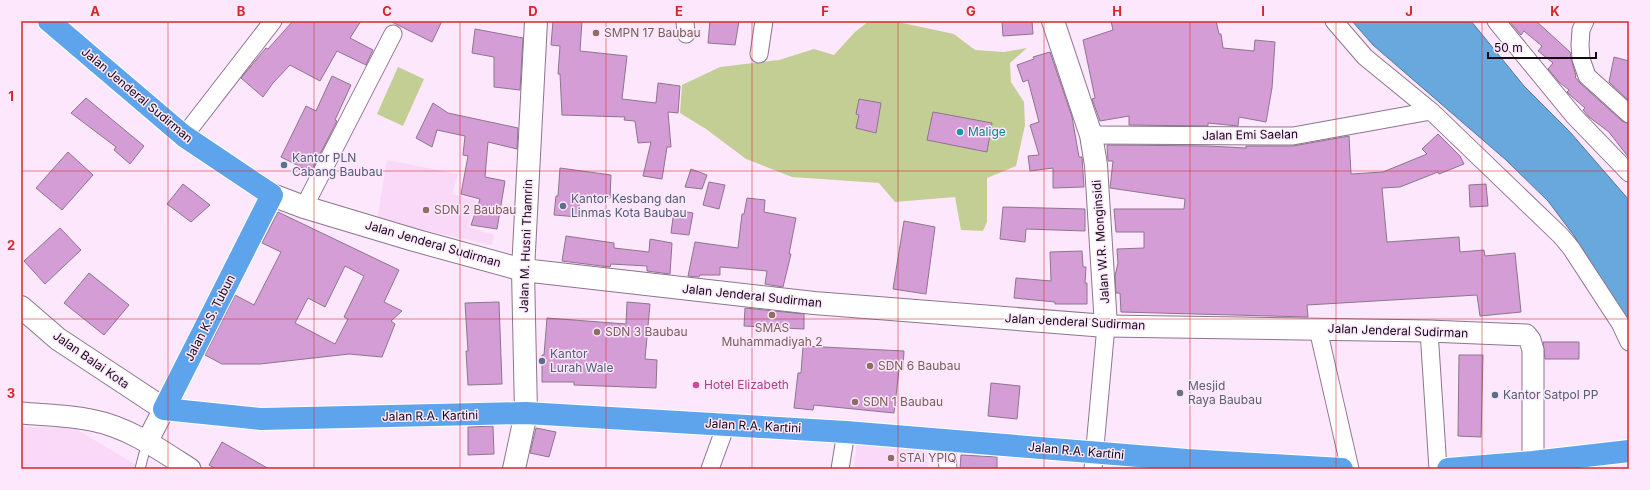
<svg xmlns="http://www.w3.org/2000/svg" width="1650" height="490" font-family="Inter,sans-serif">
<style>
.built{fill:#f9d8f8}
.green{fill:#c3ce94}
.water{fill:#68a8dc;stroke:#4e79a0}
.building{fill:#d59dd6;stroke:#8d758d;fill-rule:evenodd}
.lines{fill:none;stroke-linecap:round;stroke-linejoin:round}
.service-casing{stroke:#8d758d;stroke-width:11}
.minor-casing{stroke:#8d758d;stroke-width:19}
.tertiary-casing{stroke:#8d758d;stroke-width:23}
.secondary-casing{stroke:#8d758d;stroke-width:24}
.trunk-casing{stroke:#fff;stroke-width:24}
.service{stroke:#fff;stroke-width:9}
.minor{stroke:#fff;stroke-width:17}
.tertiary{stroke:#fff;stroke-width:21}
.secondary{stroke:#fff;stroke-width:22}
.trunk{stroke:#5ea4ec;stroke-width:22}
.grid{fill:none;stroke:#d62828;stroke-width:1;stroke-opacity:0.55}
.education-dot{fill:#8d6e63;stroke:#fde7fd;stroke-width:1.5}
.culture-dot{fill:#0f9aa8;stroke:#fde7fd;stroke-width:1.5}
.service-dot{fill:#5c6f8a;stroke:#fde7fd;stroke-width:1.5}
.hotel-dot{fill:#d1479c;stroke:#fde7fd;stroke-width:1.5}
.worship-dot{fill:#6b7280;stroke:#fde7fd;stroke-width:1.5}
.labels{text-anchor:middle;stroke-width:3;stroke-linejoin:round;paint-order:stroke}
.education-label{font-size:12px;fill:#785e54;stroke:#fde7fd;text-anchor:start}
.street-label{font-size:12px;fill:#130a13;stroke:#fde7fd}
.culture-label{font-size:12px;fill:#0d838f;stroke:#fde7fd;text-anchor:start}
.service-label{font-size:12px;fill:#4e5e75;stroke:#fde7fd;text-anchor:start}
.hotel-label{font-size:12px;fill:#b23c85;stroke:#fde7fd;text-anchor:start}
.worship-label{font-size:12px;fill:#5b616d;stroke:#fde7fd;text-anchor:start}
.neatline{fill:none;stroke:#d62828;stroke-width:1.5}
.grid-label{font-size:13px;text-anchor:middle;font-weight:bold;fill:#d62828}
</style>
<rect width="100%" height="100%" fill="#fde7fd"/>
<path class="built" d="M387 160 458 174 452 194 476 200 468 227 494 235 492 245 377 220Z
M21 427 74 428 143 469H21Z
M857 441 927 447 928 469H854Z"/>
<path class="green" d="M869 21H893L954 34 975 50 1004 52 1027 48 1010 63 1011 82 1024 102 1025 125 1016 166 987 178V222L983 231 961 230 955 197 895 202 879 183 792 177 746 159 706 129 680 113 682 85 720 67 779 60 814 49 834 55 855 32Z
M398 67 424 79 403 126 377 114Z"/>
<path class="water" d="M1352 21H1471L1524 86 1570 132 1629 200V331L1575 237 1548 201 1506 160 1373 45Z"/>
<path class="building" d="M293 21H361L350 38 373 50 366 65 337 51 320 81 290 65 273 83 263 97 241 78 266 48 268 49Z
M390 21H442L432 42Z
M553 21H582L580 51 627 56 622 99 656 103 658 83 680 86 678 113 668 112 671 147H667L662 179 643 176 651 142 638 143 635 121 624 120 625 117 562 115 560 74H558L560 46 551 45Z
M710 21H739L735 45 708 43Z
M1002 21H1032L1033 34 1003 36Z
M1111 21H1216L1219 34H1221L1223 48 1254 51 1255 40 1275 42 1272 88 1266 122 1239 117 1238 126 1208 123V126L1129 125V116L1100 121 1092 99 1095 98 1083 40 1113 30Z
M1509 21H1536L1570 52 1572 62 1576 76 1575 77 1580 83 1622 121 1629 124V158L1609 132 1589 117 1583 110 1585 108 1569 94 1567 92 1569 90 1559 82 1548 69 1553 63 1538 51 1542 46 1524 31 1521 35Z
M475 29 523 38 520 90 494 87V57L472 53Z
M1050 52 1072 117 1079 157H1082L1084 187 1053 188V168L1030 171 1028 156 1039 155 1030 125 1039 122 1028 80 1023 82 1017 65 1034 59 1033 57Z
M1614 57 1629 61V101L1609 82Z
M332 76 351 85 335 120 337 121 311 172 281 157 306 106 316 111Z
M86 98 144 146 130 164 114 150 116 147 71 113Z
M859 99 881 103 876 133 856 128 859 115 856 114Z
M433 103 448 113 518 128 517 149 488 142 485 177 505 181 497 229 471 225 480 199 461 194 468 156 463 155 465 136 437 130 432 147 416 138Z
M933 112 992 123 987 152 927 140Z
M1438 134 1460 156 1464 164 1439 174 1438 172 1400 187 1382 188 1387 242 1459 237 1460 252 1484 250 1485 256 1515 253 1521 312 1480 316 1477 295 1307 305 1308 317 1121 312 1120 293H1116L1115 276 1118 263 1117 249 1144 248V232H1116L1114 209H1184L1185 199 1110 188 1113 161H1108L1107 145 1208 146 1246 148V146H1293L1349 136 1351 174 1383 172 1427 154 1422 149Z
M68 152 93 175 62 210 36 188Z
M560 168 611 175 610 198 580 195 578 217 554 215 556 196H558Z
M691 169 707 175 702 189 685 187Z
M709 182 725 185 719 209 703 205Z
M183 184 210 205 191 222 167 204Z
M1486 184 1488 206 1470 207 1469 185Z
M747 198 765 200 764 212 796 218 789 254H791L783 287 765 284 767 271 745 269 720 267V275H700L699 277 688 276 695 242 738 248 742 214H744Z
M1003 207 1085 209V231L1026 229 1025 242 1000 239Z
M674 210 693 213 689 235 671 233Z
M278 212 399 270 384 302 402 311 391 321 395 324 382 357 349 354 260 364H222L205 355 235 295 254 305 281 252 262 243ZM345 266 364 276 344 317 348 319 335 344 295 323 308 298 325 307Z
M904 221 935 227 926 294 893 289Z
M60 228 81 250 45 284 24 261Z
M566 236 614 243V248L649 252 650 239 672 243 670 274 647 271V266L611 264 610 267 562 261Z
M1082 251 1083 267H1086L1085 283H1087V304H1055V302L1014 298 1016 278 1051 281 1050 252Z
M89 273 129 305 104 335 64 303Z
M499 302 502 384 468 385 466 351H468L465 303Z
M627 302 650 304 645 359 657 360 656 388 574 385V382H542V355H544L547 318 626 324Z
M745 308 804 314V329L744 326Z
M1543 342H1579V359H1545Z
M803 346 904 351 903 370H899L894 413 814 405 813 410 794 408 798 373H801Z
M1459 355H1483L1481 437 1458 436Z
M991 383 1020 386 1017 419 988 416Z
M493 426 494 454 468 455V427Z
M536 428 556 432 549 457 530 453Z
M222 442 269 469H216L209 465Z
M961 455 997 457V469H960Z"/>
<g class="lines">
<defs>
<path id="service" d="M140 469 147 442"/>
<path id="minor" d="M685 21 686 34
M1334 21 1365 57 1431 111 1561 236 1571 248 1620 323 1629 342
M1496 21 1574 116 1629 173
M1585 21 1581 30 1580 45 1581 59 1587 76 1629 114
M759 54 764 21
M1091 135 1293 136 1431 111
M184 136 273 21
M304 207 393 34
M1318 329 1350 469
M1429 331 1438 469
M946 440 948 469
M710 469 726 425
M840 469 846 432
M1093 469 1106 326"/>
<path id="tertiary" d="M1106 326 1429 331 1526 335 1530 340 1533 350V469
M21 413C44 415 68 415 91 420 128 427 159 449 190 469
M147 442 164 409"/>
<path id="secondary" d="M272 195 304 207 414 240 523 270 814 303 1106 326 1096 165 1091 135 1053 21
M21 307 58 339 164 409
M514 469 526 413 523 270 536 21"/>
<path id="trunk" d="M49 21 184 136 272 195 164 409 261 419 526 413 846 432 1187 460 1342 469
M1448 469 1533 462 1629 451"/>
</defs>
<use href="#service" class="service-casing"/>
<use href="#minor" class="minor-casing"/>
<use href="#tertiary" class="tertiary-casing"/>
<use href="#secondary" class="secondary-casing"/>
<use href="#trunk" class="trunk-casing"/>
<use href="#service" class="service"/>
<use href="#minor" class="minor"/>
<use href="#tertiary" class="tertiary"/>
<use href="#secondary" class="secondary"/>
<use href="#trunk" class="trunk"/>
</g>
<path class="grid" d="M168 21V469M314 21V469M460 21V469M606 21V469M752 21V469M898 21V469M1044 21V469M1190 21V469M1336 21V469M1482 21V469M21 171H1629M21 319H1629"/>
<g class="education-dot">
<circle cx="596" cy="33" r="4"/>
<circle cx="426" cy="210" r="4"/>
<circle cx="772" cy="315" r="4"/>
<circle cx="597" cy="332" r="4"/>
<circle cx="870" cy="366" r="4"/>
<circle cx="855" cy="402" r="4"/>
<circle cx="891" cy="458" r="4"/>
</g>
<circle class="culture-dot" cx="960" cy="132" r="4"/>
<g class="service-dot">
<circle cx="284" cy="165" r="4"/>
<circle cx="563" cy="206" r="4"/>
<circle cx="542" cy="361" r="4"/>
<circle cx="1495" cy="395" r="4"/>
</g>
<circle class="hotel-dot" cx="696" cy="385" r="4"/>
<circle class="worship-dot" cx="1180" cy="393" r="4"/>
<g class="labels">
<g class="education-label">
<text x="604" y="37">SMPN 17 Baubau</text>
<text x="434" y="214">SDN 2 Baubau</text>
<text x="772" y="332" text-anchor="middle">SMAS<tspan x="772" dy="14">Muhammadiyah 2</tspan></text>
<text x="605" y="336">SDN 3 Baubau</text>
<text x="878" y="370">SDN 6 Baubau</text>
<text x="863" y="406">SDN 1 Baubau</text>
<text x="899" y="462">STAI YPIQ</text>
</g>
<g class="street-label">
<text transform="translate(137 95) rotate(40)" y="4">Jalan Jenderal Sudirman</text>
<text transform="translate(1250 135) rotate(-1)" y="4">Jalan Emi Saelan</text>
<text transform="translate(1101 242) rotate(-94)" y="4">Jalan W.R. Monginsidi</text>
<text transform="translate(433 244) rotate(16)" y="4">Jalan Jenderal Sudirman</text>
<text transform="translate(526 246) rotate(-88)" y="4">Jalan M. Husni Thamrin</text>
<text transform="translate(752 296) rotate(6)" y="4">Jalan Jenderal Sudirman</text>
<text transform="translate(210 318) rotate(-63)" y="4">Jalan K.S. Tubun</text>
<text transform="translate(1075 322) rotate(3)" y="4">Jalan Jenderal Sudirman</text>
<text transform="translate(1398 331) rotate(2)" y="4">Jalan Jenderal Sudirman</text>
<text transform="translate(91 360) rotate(35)" y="4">Jalan Balai Kota</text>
<text transform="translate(430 416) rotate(-1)" y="4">Jalan R.A. Kartini</text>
<text transform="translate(753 426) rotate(3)" y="4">Jalan R.A. Kartini</text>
<text transform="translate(1076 451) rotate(5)" y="4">Jalan R.A. Kartini</text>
</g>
<g class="culture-label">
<text x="968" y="136">Malige</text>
</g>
<g class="service-label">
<text x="292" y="162">Kantor PLN<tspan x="292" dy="14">Cabang Baubau</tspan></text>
<text x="571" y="203">Kantor Kesbang dan<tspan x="571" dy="14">Linmas Kota Baubau</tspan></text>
<text x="550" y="358">Kantor<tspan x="550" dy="14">Lurah Wale</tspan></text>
<text x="1503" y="399">Kantor Satpol PP</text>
</g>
<g class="hotel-label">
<text x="704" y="389">Hotel Elizabeth</text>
</g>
<g class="worship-label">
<text x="1188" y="390">Mesjid<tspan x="1188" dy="14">Raya Baubau</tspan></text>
</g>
</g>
<rect width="1650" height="490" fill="none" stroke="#fde7fd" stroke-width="44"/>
<path d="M1488 52v6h108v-6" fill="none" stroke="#130a13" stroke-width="2"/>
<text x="1494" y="52" font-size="12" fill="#130a13" stroke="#fde7fd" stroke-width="3" paint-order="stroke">50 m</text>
<rect x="22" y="22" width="1606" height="446" class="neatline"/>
<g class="grid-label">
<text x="95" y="16">A</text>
<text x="241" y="16">B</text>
<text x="387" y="16">C</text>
<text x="533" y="16">D</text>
<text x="679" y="16">E</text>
<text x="825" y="16">F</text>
<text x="971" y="16">G</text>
<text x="1117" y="16">H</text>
<text x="1263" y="16">I</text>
<text x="1409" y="16">J</text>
<text x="1555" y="16">K</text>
<text x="11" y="101">1</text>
<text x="11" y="250">2</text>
<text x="11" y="398">3</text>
</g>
</svg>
